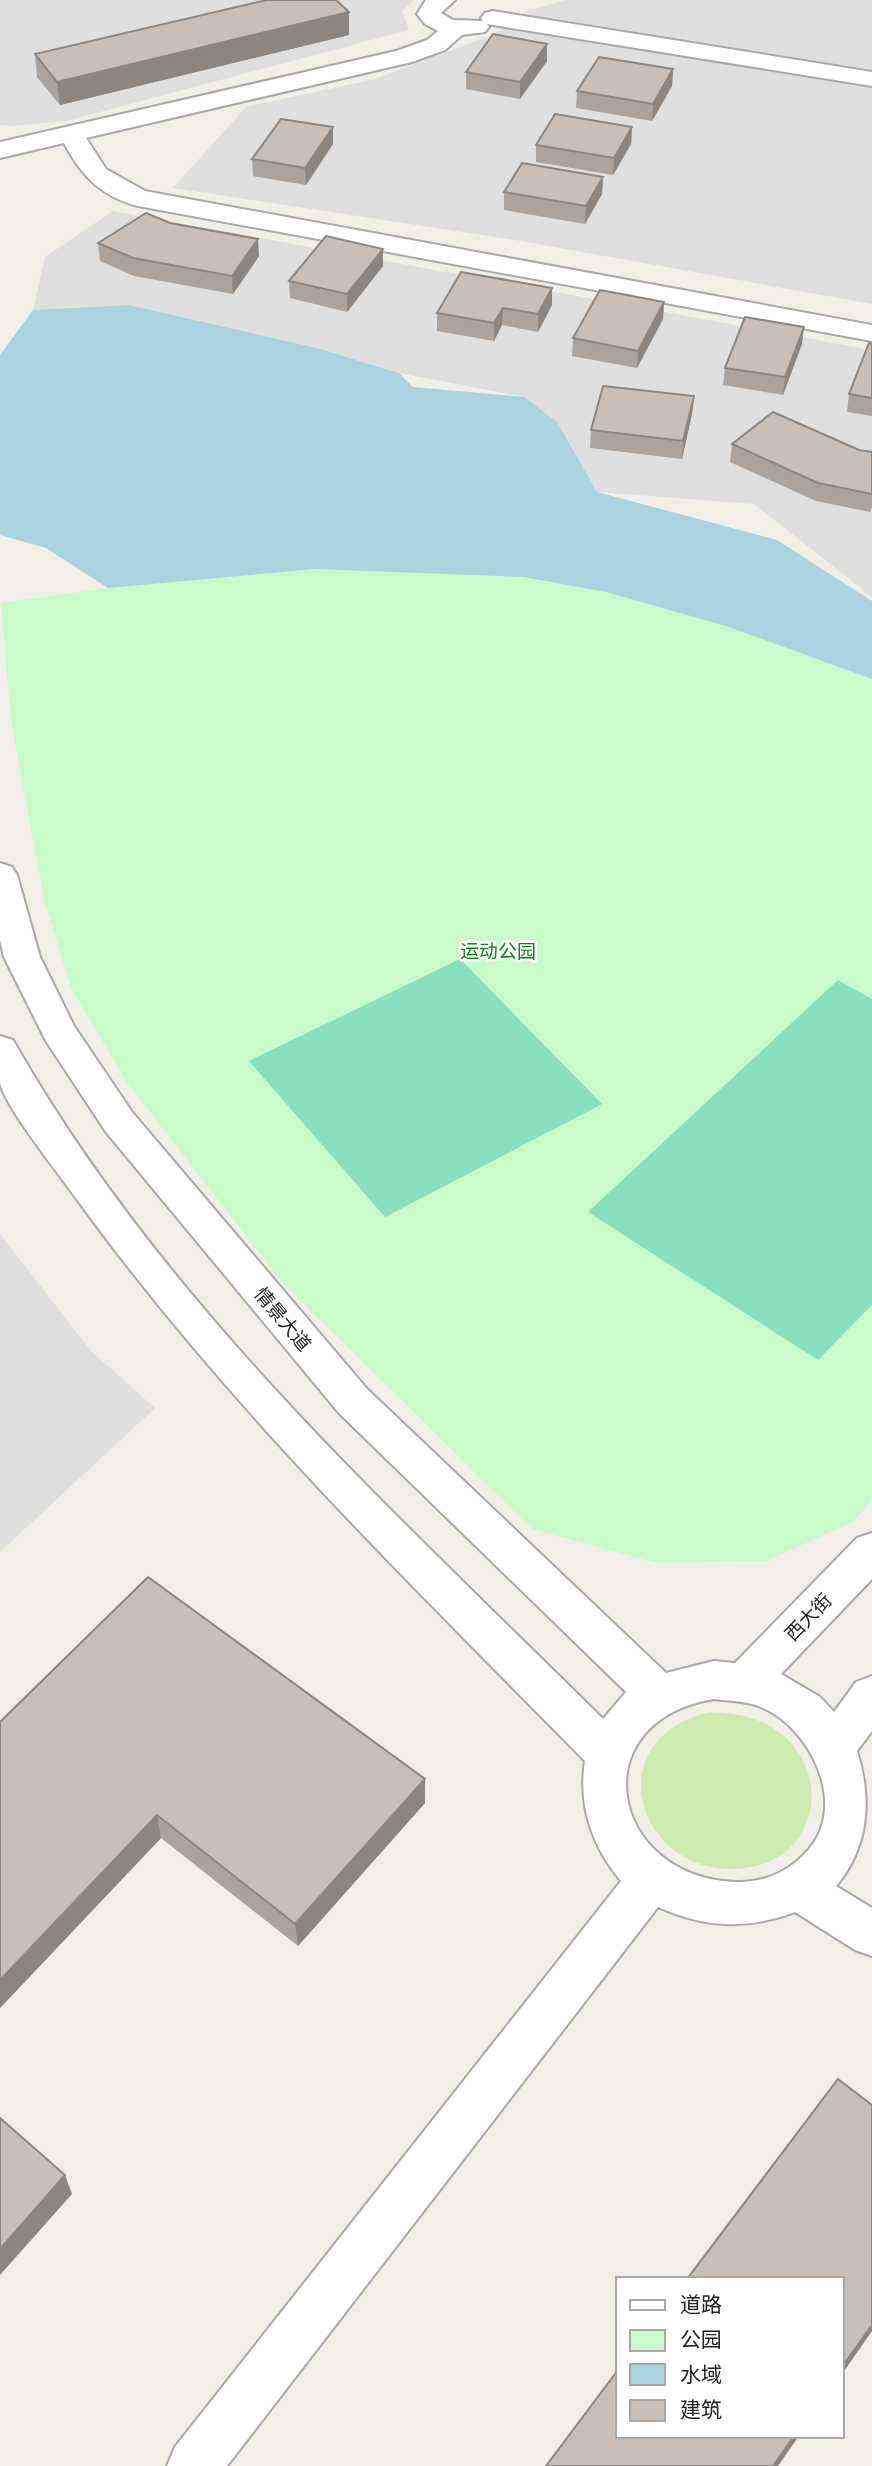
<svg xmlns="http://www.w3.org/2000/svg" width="872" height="2466" font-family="Montserrat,'Noto Sans SC',sans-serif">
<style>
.residential{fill:#e0dfdf}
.grass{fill:#cdebb0}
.park{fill:#c8facc}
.pitch{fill:#88e0be}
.water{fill:#aad3df}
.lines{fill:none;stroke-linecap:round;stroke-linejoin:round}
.minor-casing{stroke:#a9a9a9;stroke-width:4}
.minor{fill:#fff;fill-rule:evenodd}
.wall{fill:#aba49e}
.shaded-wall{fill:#8b8681}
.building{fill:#c7bfb8;stroke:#8b8681;stroke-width:2}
.labels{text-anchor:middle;stroke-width:5;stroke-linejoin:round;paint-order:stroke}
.park-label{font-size:19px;fill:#0c8416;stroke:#fff}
.street-label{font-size:19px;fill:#222;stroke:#fff}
</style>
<rect width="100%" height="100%" fill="#f2efe9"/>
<path class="residential" d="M0 0H414L402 11 409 30 66 121 10 126 0 125Z
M566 0H872V304L521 241 173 188 246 107 375 79 494 34 526 11Z
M113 211 872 350V597L754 504 597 492 524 397 399 373 317 348 129 305 33 310 45 257Z
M0 1234 91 1351 155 1408 0 1552Z"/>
<path class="grass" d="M710 1712C726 1713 742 1714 757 1720 811 1740 831 1807 789 1849 777 1860 761 1866 745 1868 640 1882 592 1740 710 1712Z"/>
<path class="park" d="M315 569 523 577 606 592 729 627 872 679V1500L854 1521 767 1561 657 1563 532 1529 281 1281 126 1081 71 988 44 899 11 721 1 603 108 588Z"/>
<path class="pitch" d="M460 959 602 1104 385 1217 249 1061Z
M838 980 872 999V1305L818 1360 588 1212Z"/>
<path class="water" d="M129 305 317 348 399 373 413 387 524 397 557 422 597 492 777 540 872 601V679L729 627 606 592 523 577 315 569 108 588 46 548 0 535V355L33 310Z"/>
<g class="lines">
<defs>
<path id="minor" d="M426 0H455L441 13 453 20 483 21 481 18 485 13 493 11 872 72V86L487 24 489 27 485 32 462 35 445 50 412 62 86 138 106 169 145 191 872 325V341L138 206C101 197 81 175 64 143L0 158V142L396 51 427 40 438 31 425 24 417 14Z
M0 863 12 867 17 875 40 957 74 1026 132 1112 367 1389 666 1673 714 1661 735 1663 857 1538 872 1533V1579L781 1674 820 1697 834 1712 856 1682 872 1676V1731L857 1751C872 1799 869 1847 836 1886L872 1908V1956L855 1950 795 1912C746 1930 705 1928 658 1907L227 2466H167L175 2447 621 1881C592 1847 578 1805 585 1761 407 1580 225 1404 76 1198 59 1174 6 1108 0 1083 0 1069 0 1050 0 1036L13 1040C161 1302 391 1509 603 1719L626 1692 339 1413 106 1132 46 1041 4 957 0 940ZM714 1699C729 1701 747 1701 761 1707 810 1727 848 1804 809 1849 790 1871 765 1883 735 1882 609 1877 580 1721 714 1699Z"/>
</defs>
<use href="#minor" class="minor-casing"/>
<use href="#minor" class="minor"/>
</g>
<path class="wall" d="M349 35 60 105 37 77 35 54Z
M547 61 520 99 466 89V72Z
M673 69 672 86 652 121 576 108 577 91Z
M333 127V144L306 185 253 176 252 159Z
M632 127 631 144 613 175 536 162V145Z
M603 177 602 194 585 224 504 210V192Z
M170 223 259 256 233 294 134 276 100 261 98 243Z
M383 266 347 312 290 298 289 281Z
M552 288V305L538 332 502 325 494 341 437 331V313Z
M664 302 663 319 637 368 572 356 573 338Z
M802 344 783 395 723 385 725 368Z
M872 344V416L847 412 849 394Z
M694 396 692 414 682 459 590 448 591 430Z
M732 444 859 450 872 452V507L870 512 816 501 730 462Z
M148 1577 425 1779V1803L298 1946 161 1838 0 2008Z"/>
<path class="shaded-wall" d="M349 12V35L60 105 57 82Z
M547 44V61L520 99V82Z
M673 69 672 86 652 121 653 104Z
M333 127V144L306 185 305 168Z
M632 127 631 144 613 175 614 158Z
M603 177 602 194 585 224 586 206Z
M258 239 259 256 233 294 232 276Z
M383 249V266L347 312V294Z
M552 288V305L538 332V314Z
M664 302 663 319 637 368 638 351Z
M503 308 502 325 494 341V323Z
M804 327 802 344 783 395 785 377Z
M694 396 692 414 682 459 683 441Z
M425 1779V1803L298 1946 295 1924Z
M157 1815 161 1838 0 2008V1980Z
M65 2175 72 2194 0 2275V2249Z
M872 2325V2331L842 2374V2367Z
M794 2436H799L778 2466H773Z"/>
<path class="building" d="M267 0H336L349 12 57 82 35 54Z
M493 34 547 44 520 82 466 72Z
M599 57 673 69 653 104 577 91Z
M555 114 632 127 614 158 536 145Z
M281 119 333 127 305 168 252 159Z
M522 163 603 177 586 206 504 192Z
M146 213 170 223 258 239 232 276 133 258 98 243Z
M326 236 383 249 347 294 289 281Z
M461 272 552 288 538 314 503 308 494 323 437 313Z
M600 290 664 302 638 351 573 338Z
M745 317 804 327 785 377 725 368Z
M869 343 872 344V398L849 394Z
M603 386 694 396 683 441 591 430Z
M773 412 859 450 872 452V494L818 483 732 444Z
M148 1577 425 1779 295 1924 157 1815 0 1980V1722Z
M838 2079 872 2105V2325L842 2367V2279H687Z
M0 2118 65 2175 0 2249Z
M618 2370V2436H794L773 2466H546Z"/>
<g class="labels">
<g class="park-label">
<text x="498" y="958">运动公园</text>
</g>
<g class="street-label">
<text transform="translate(283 1319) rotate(50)" y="7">情景大道</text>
<text transform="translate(808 1617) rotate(-46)" y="7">西大街</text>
</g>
</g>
<rect x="616" y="2277" width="228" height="161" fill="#ffffff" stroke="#a7a7a7" stroke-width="2"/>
<rect x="630" y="2300" width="35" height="10" fill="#ffffff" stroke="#a7a7a7" stroke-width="2"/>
<text x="680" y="2312" font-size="21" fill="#222222">道路</text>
<rect x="630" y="2330" width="35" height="21" fill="#c8facc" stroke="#a7a7a7" stroke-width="2"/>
<text x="680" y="2347" font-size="21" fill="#222222">公园</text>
<rect x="630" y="2364" width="35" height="21" fill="#aad3df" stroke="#a7a7a7" stroke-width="2"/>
<text x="680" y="2382" font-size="21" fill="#222222">水域</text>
<rect x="630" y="2400" width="35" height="21" fill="#c7bfb8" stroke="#a7a7a7" stroke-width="2"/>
<text x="680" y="2417" font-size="21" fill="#222222">建筑</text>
</svg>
